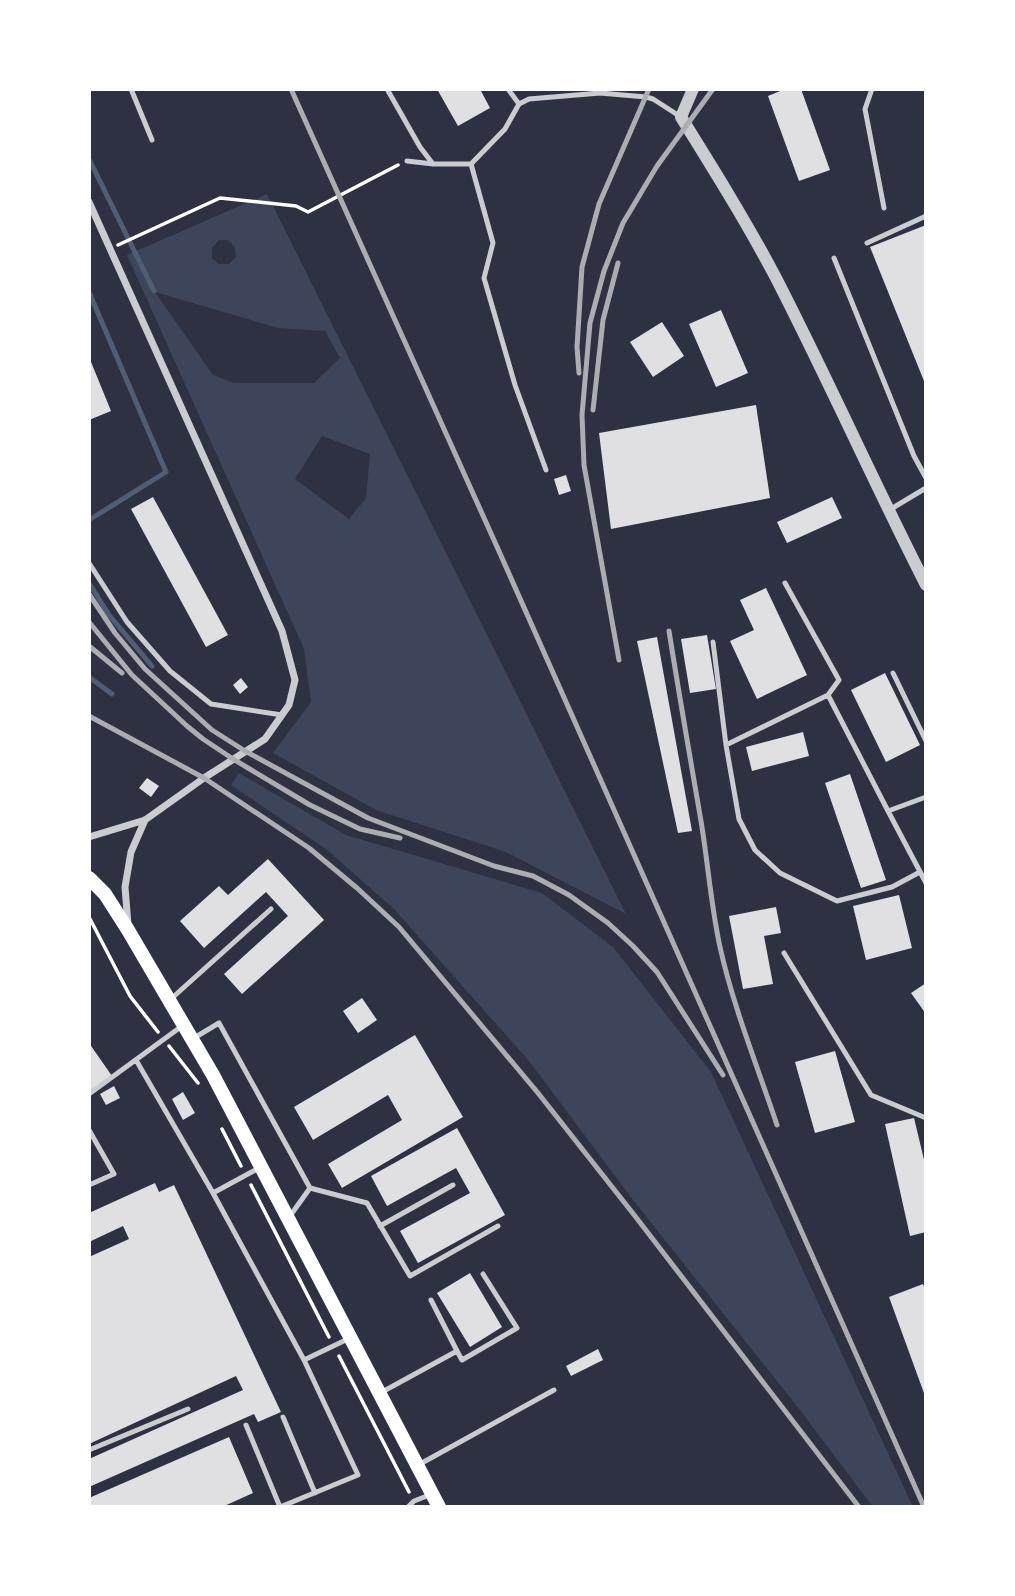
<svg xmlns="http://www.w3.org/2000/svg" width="1015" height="1596" font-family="'PT Sans Narrow',sans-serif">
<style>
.green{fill:#3c4559;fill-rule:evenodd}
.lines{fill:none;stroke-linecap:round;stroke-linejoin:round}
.stream{stroke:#4f5d75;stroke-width:5}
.building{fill:#e0e0e3}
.path{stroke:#fff;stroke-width:3.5}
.service{stroke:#caccd0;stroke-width:5}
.minor{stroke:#caccd0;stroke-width:7}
.tertiary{stroke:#caccd0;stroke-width:12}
.secondary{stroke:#fff;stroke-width:14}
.rail{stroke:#abadb3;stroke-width:5}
</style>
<rect width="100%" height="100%" fill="#2d3142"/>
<path class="green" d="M267 194 626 914 506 852 376 810 273 753 311 702 304 649 127 255ZM219 240H228L235 247 236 257 229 264H219L212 258V248ZM155 292 278 328 325 331 340 358 314 383H234L213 375ZM322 436 370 454 366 498 349 519 295 479Z
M239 773 346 835 542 893 613 947 711 1072 913 1507H873L800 1410 633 1200 529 1061 394 909 326 849 231 785Z"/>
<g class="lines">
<path class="stream" d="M89 159 154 291
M89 292 166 472 89 520
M89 583 109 615 152 666
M89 677 112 694"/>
</g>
<path class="building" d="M437 89H480L490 108 458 126Z
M785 89H801L830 170 799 181 768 96Z
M926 225V386L870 247Z
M721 310 748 373 716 387 689 324Z
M662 322 684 356 653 377 630 342Z
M89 357 111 411 89 420Z
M756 405 770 498 611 529 599 433Z
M566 475 571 491 559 495 554 479Z
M153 497 228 635 206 647 131 509Z
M832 497 842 518 787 543 777 522Z
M766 588 807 675 757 699 730 641 754 630 740 600Z
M707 635 716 689 690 693 681 639Z
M657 637 692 831 678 833 637 641Z
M885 673 920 745 886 762 851 690Z
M241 678 248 687 240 694 233 685Z
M803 732 809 756 752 771 746 747Z
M850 774 886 880 861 888 825 783Z
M147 778 159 786 151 797 139 788Z
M268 859 324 920 242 994 224 974 288 916 266 892 204 948 180 921 219 886 228 895Z
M899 895 912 948 866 960 853 906Z
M776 907 781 933 764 936 773 984 743 989 729 916Z
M926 983V1014L911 993Z
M362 998 377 1020 358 1033 343 1011Z
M415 1035 463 1117 342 1188 328 1164 402 1120 388 1095 313 1140 294 1107Z
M89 1043 112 1076 89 1092Z
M835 1051 855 1122 815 1133 795 1062Z
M114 1086 120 1098 106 1105 100 1094Z
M183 1092 195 1113 183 1120 172 1099Z
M914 1118 926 1168V1232L910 1236 885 1124Z
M457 1128 505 1215 418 1263 400 1231 470 1193 456 1168 387 1206 371 1176Z
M155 1183 159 1192 174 1185 281 1412 258 1422 254 1414 89 1487V1459L243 1390 236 1376 89 1444V1257L129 1239 123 1226 89 1242V1213Z
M470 1273 502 1327 470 1347 437 1293Z
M923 1284 926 1292 925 1396 889 1297Z
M598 1349 603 1360 571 1376 566 1366Z
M229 1437 253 1493 222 1507H89V1498Z"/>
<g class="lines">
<path class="path" d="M118 245 220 198 296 206 308 212 398 165
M89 917 130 996 158 1032
M169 1046 198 1083
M222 1129 241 1166
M251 1185 329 1337
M339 1356 409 1492"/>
<path class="service" d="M131 89 152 140
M387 89 420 147 433 164
M508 89 519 104
M872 89 865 109 884 208
M407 161 433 164H471L505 129 519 104 529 99 600 93 646 97 653 99 681 117
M471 164 493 243 484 278 515 385 546 470
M867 243 926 216
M834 258 914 456 926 478
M891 509 926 488
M89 563 127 622 170 671 211 704 282 715
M785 583 839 680 828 695
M713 642 726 745 828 695 888 811
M893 673 926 741
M726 745 739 819 755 850 780 873 837 901 892 887 920 872
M926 797 888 811 926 883
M784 953 871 1095 926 1118
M172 998 271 909
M194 1038 219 1023 310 1188 290 1216
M136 1060 213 1193 304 1360 358 1475 280 1507
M89 1094 182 1026
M89 1130 114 1174 89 1185
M310 1188 367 1203 410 1276 498 1226
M213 1193 261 1167
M380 1226 453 1185
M457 1351 462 1360 517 1328 483 1274
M304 1360 350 1338
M382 1392 457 1351 431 1300
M283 1417 315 1493
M246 1425 280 1507
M89 1450 188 1409
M420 1464 554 1390
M408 1507 414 1501 432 1494"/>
<path class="minor" d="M89 202 282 631 295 680 289 705 265 739 204 778 145 820 89 837
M128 925 125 887 131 852 145 820"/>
<path class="tertiary" d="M693 89 681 117C714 170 747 223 776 278 828 379 874 483 926 585"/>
<path class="secondary" d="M89 878 105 894 128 930 213 1075 439 1507"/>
<path class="rail" d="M291 89 498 549 924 1507
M579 373 577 347 582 267 599 204 649 89
M593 410 603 320 618 263
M89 594 115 633 145 669 212 730 245 751 368 818 494 866 533 876 569 895 608 923 633 946 657 972 723 1075
M89 622 132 675 187 726 203 739 233 759 310 805 360 829 400 838
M669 631C679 694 690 757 701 821 708 863 711 906 720 947 733 1006 758 1068 777 1125
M89 646 122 673
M619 660 584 465 582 415 590 323 604 271 623 223 657 166 713 89
M89 716 204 778 309 848 357 888 399 927 538 1093 635 1216 859 1507"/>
</g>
<rect width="1015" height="1596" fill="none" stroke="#ffffff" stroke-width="182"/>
</svg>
